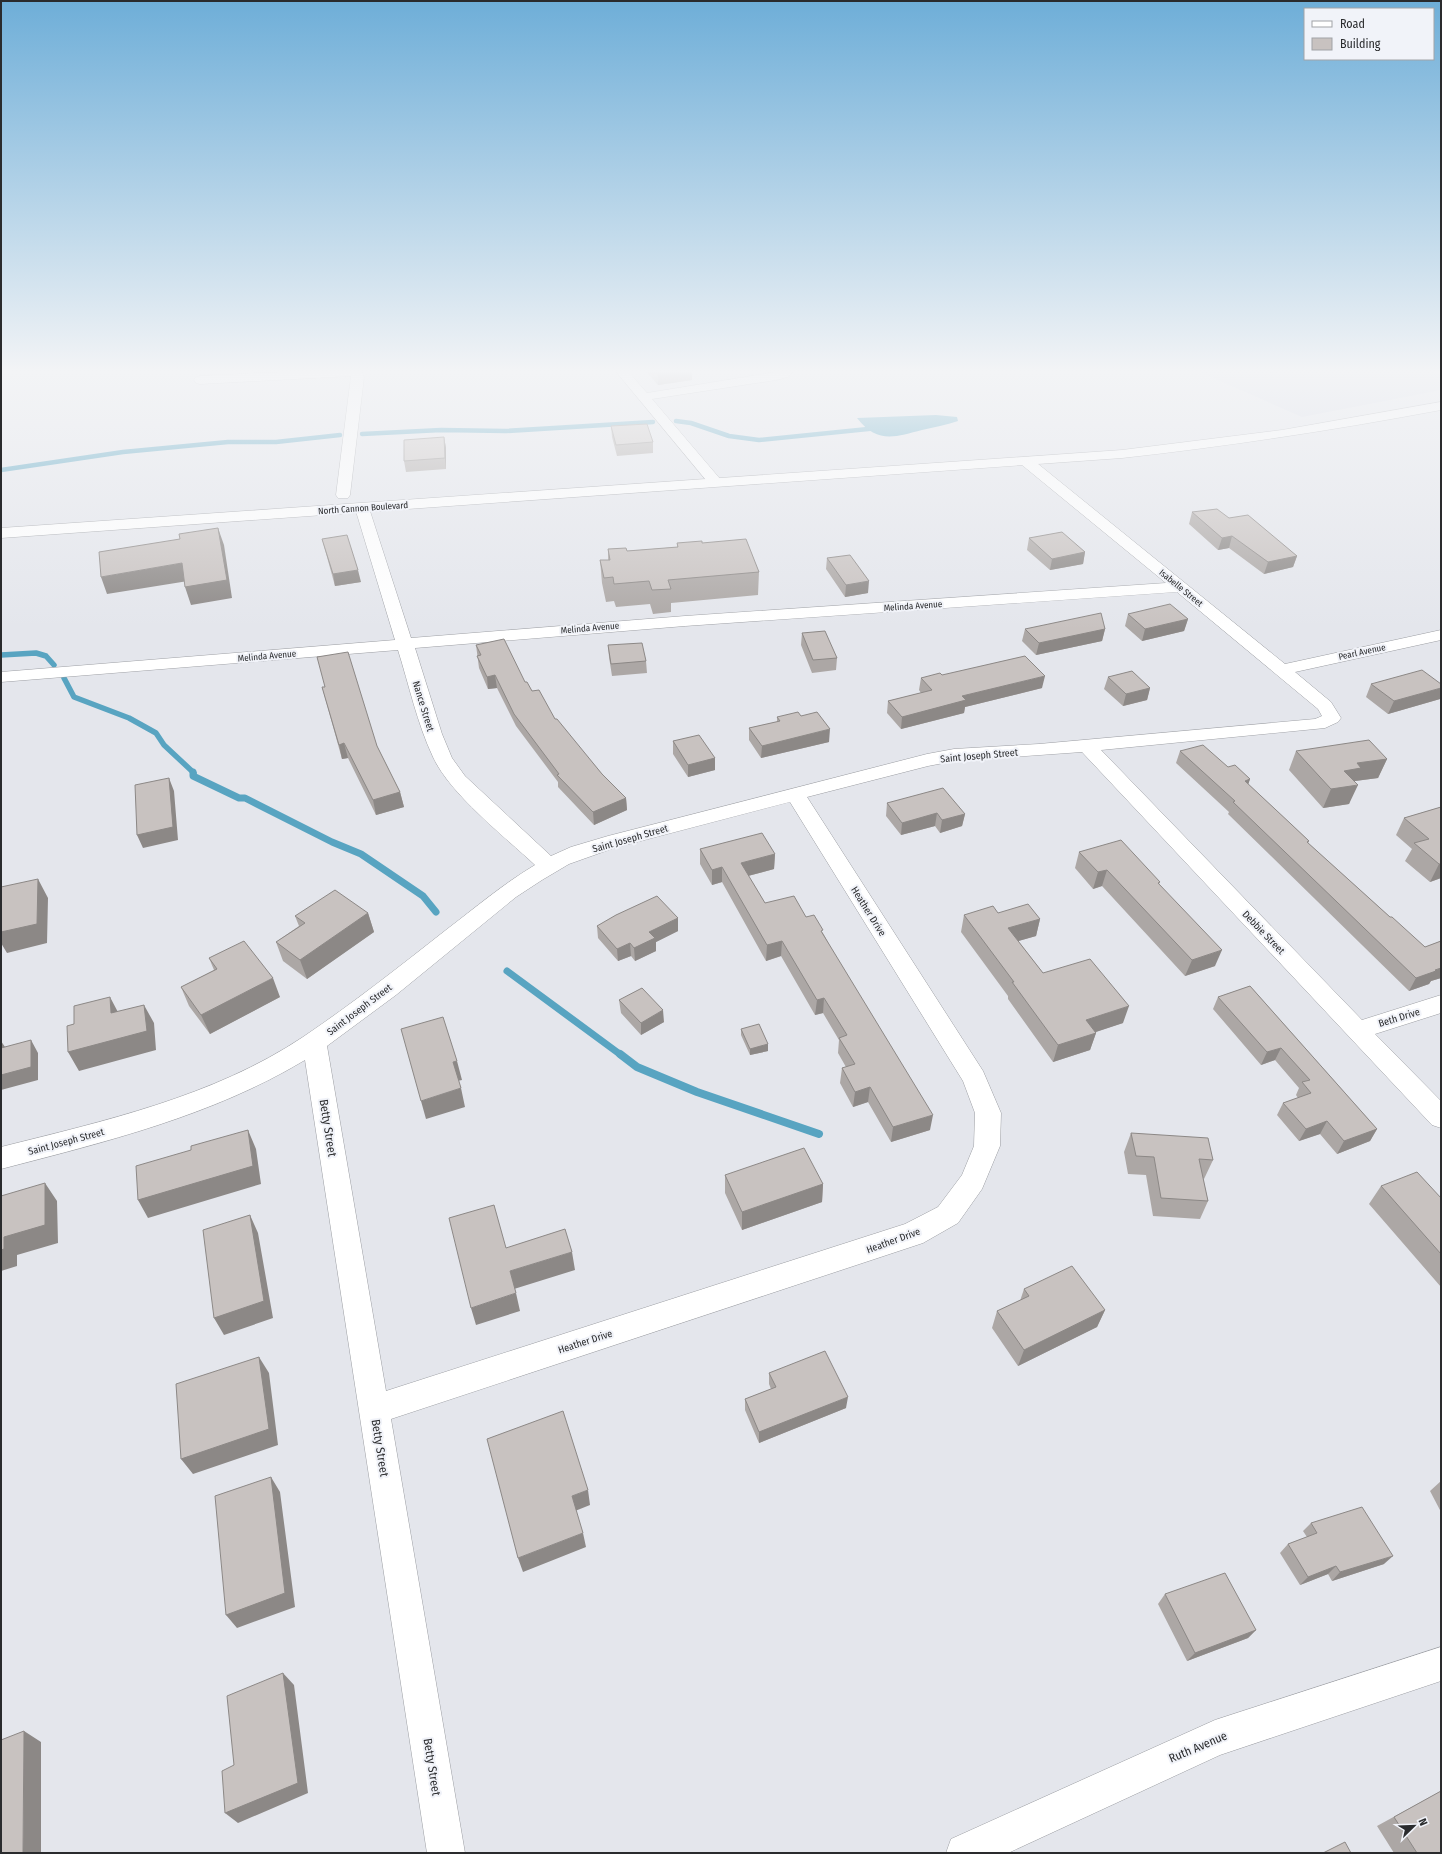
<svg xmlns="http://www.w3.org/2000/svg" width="1442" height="1854" font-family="'Fira Sans Condensed',sans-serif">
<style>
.built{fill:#d6dae6}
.water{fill:#58a4c1}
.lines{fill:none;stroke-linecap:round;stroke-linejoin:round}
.stream-far3{stroke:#58a4c1;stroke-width:4.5}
.stream-far2{stroke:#58a4c1;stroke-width:5.5}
.stream-far1{stroke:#58a4c1;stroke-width:7}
.stream{stroke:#58a4c1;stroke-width:8}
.street-casing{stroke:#9c9ea3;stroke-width:1}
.primary-casing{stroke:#9c9ea3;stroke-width:1}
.street{fill:#fff;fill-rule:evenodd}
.primary{fill:#fff;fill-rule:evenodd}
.wall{fill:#aca7a5}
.shaded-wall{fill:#8c8886}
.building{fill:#c8c2c0;stroke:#8c8886}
.labels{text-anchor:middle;stroke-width:4;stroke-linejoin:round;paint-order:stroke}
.far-street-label{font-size:9px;fill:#2a2b2d;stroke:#f1f3f9}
.street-label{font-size:10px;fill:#2a2b2d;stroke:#f1f3f9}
.near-street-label{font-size:12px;fill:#2a2b2d;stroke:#f1f3f9}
</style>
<rect width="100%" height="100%" fill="#e4e6ec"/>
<path class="built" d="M1193 369H1426L1441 376V390L1302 417Z"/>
<path class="water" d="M936 415 957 417 958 421C946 425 934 427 922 430 895 437 877 444 857 418Z"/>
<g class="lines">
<path class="stream-far3" d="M676 421 691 423 729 436 759 440 878 428
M362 434 441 430 506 431 653 422
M1 470 123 452 228 442H276L340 435"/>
<path class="stream-far2" d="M1 655 36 653 46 656 54 665
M64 678 74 697 129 718 156 733 164 745 194 773"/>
<path class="stream-far1" d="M193 772V776L239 798H245L332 842 361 854 423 896 436 912
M507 971 621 1055"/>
<path class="stream" d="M620 1054 637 1067 697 1092 819 1134"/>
<defs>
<path id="street" d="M345 369H361L364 377 350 495 348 498H338L336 495 351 376 200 384 196 383 194 380 196 377 200 376Z
M614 369H626L647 393 776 372 783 369H795L788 377 776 380 652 399 721 480 723 483 721 486H711Z
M1027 458 1032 459 1285 664 1441 630V640L1295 672 1331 702 1341 718 1338 722 1325 728 1101 750 1362 1020 1441 995V1013L1375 1034 1441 1101V1128L1432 1125 1082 752 954 761 928 766 807 797 983 1071 1001 1113 1000 1146 982 1189 958 1223 923 1243 391 1419 465 1853H427L305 1060C212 1116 105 1142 1 1169V1147C104 1121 213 1097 303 1037 352 1004 399 967 446 930 475 908 503 884 535 865 504 836 450 794 433 757 417 723 409 685 398 650L1 682V672L395 640 355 508 357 505H367L369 508 411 638 685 616 1166 583 1022 465 1020 462 1022 459ZM1177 592 1318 709 1322 716 1315 719 1039 744 954 749 927 754 608 836 571 847 551 856 465 776 452 758 442 734 415 648 685 626ZM790 802 963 1081 975 1113 974 1146 962 1175 938 1207 905 1224 386 1391 327 1046 396 995 516 897 542 880 569 864 614 848Z
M1441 1647V1681L1220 1755 1008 1853H946L951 1839 1215 1720Z"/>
<path id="primary" d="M1441 402V410C1335 430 1229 446 1122 458L1 538V528L1122 450 1282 430Z"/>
</defs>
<use href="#street" class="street-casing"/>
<use href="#primary" class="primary-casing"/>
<use href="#street" class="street"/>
<use href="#primary" class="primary"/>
</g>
<path class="wall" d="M644 369H692V380L658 385Z
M611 426 653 442V453L617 456 612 437Z
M444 437 446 448V469L406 472 404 461Z
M1192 512 1229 518 1297 556 1293 567 1264 574 1229 548 1218 550 1189 524Z
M1029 538 1085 552 1083 564 1050 570 1027 550Z
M322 539 361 582 335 586Z
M677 543H702L759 572 758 595 671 603V612L653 614 650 604 616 607 614 601 606 602 602 583 600 560H608V549L627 551 677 547Z
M827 558 868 593 845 597 826 569Z
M1128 614 1188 619 1184 631 1142 641 1125 626Z
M1025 629H1105L1102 641 1036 655 1022 641Z
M802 633 837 658 836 670 812 673 801 645Z
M476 645 525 682 555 719 602 774 626 798 627 810 594 825 558 787V782L516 726 497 688 488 689 479 668Z
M608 645 646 661 647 673 612 676 609 657Z
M942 675 1042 688 965 707 964 713 901 729 887 713 888 701 921 693 919 690 921 678Z
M1108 677 1150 688 1147 700 1123 706 1104 689Z
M1371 684 1440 699 1388 714 1366 697Z
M322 687 377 746 400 792 404 807 376 815 348 758 342 759Z
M777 717 829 742 761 758 749 740V728L777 722Z
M673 741 715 758V770L688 777 673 754Z
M1180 751 1228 767 1250 779 1248 784 1309 841 1308 843 1390 917 1425 947 1441 941V978L1431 981 1429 984 1409 991 1228 814 1229 812 1176 763Z
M1296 751 1387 759 1378 778 1355 781 1349 804 1323 808 1289 770Z
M887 803 965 814 962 826 940 833 935 826 901 835 886 816Z
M1441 807V878L1430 882 1405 861 1412 849 1396 835 1404 818Z
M700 849 775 854 774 869 748 876 765 903 806 917 823 933 930 1130 891 1142 868 1102 853 1107 840 1083 842 1068 846 1067 838 1053 839 1040 823 1013 815 1015 781 956 766 961 722 882 712 885 700 864Z
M1079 852 1160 882 1159 884 1215 966 1185 976 1102 886 1093 889 1075 868Z
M368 913 374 932 307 979 283 961 276 942 299 926 295 916Z
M998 913 1040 919 1036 936 1018 941 1043 973 1123 1023 1095 1032 1096 1033 1090 1050 1053 1062 1008 999V996L961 932 964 915Z
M678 918V931L656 942V951L635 961 631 956 618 961 598 938 597 926Z
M209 958 280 997 210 1034 189 1006 181 987 214 970Z
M1250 986 1377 1129 1370 1141 1337 1154 1320 1134 1299 1141 1277 1115 1283 1103 1298 1098 1296 1095 1299 1088 1275 1060 1261 1065 1213 1009 1218 997Z
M619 1000 664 1022 641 1035 621 1013Z
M741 1029 768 1044V1051L750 1055 741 1035Z
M1131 1133 1213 1160 1204 1179 1203 1178 1208 1201 1200 1219 1153 1216 1146 1175 1128 1174 1124 1152Z
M725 1175 823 1184 822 1202 742 1230 725 1193Z
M1381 1186 1441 1198V1287L1369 1204Z
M1024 1289 1105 1310 1097 1327 1018 1366 992 1328 997 1311 1020 1301Z
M769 1373 846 1408 759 1443 745 1410V1399L771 1389 769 1384Z
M1441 1481V1512L1430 1491Z
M1311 1523 1384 1564 1332 1581 1328 1574 1300 1585 1280 1553 1288 1544 1307 1537 1303 1531Z
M1165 1594 1256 1630 1248 1638 1187 1661 1158 1604Z
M1441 1791V1853H1394L1377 1826Z"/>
<path class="shaded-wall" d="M678 369H692V380L658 385V372Z
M444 437 446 448V469L445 458Z
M218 528 224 545 232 598 191 605 185 587Z
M1232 536 1229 548 1218 550 1222 538Z
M1085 552 1083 564 1050 570 1052 559Z
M1297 556 1293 567 1264 574 1268 562Z
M182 563 188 581 107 594 101 577Z
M358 570 361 582 335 586 333 574Z
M869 581 868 593 845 597 846 585Z
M1188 619 1184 631 1142 641 1145 629Z
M1105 629 1102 641 1036 655 1039 643Z
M495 675 497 688 488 689 487 677Z
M1045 676 1042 688 965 707 964 713 901 729 902 717 962 696Z
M1150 688 1147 700 1123 706 1126 694Z
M1441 688V696L1440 699 1388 714 1394 701Z
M830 729 829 742 761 758 762 746Z
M344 743 348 758 342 759 339 745Z
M715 758V770L688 777V765Z
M1387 759 1378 778 1355 781 1353 786 1358 785 1349 804 1323 808 1331 789 1344 771 1357 763Z
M169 778 174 791 178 840 143 848 137 835Z
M1250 779 1246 791 1245 781Z
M400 792 404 807 376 815 373 800Z
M626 798 627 810 594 825 593 812Z
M937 813 935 826 901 835 902 823Z
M965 814 962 826 940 833 942 820Z
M775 854 774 869 740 878 741 863Z
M1439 864H1441V878L1430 882Z
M722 867V882L712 885V870Z
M1107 870 1102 886 1093 889 1098 872Z
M38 879 48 898 47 943 7 953 1 943V932Z
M368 913 374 932 307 979 300 960Z
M678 918V931L656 942V951L635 961 634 948 649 932Z
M1040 919 1036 936 1004 945 1008 928Z
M782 941 781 956 766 961 767 945Z
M630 943 631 956 618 961 617 949Z
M1222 950 1215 966 1185 976 1192 960Z
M1441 968V978L1431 981 1429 984 1409 991 1416 978Z
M273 978 280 997 210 1034 201 1015Z
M110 997 120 1016 111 1013Z
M824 998 823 1013 815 1015 817 1000Z
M144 1005 154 1023 156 1050 79 1071 68 1052Z
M1129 1006 1123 1023 1081 1037 1086 1020Z
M663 1010 664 1022 641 1035V1023Z
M1096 1033 1090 1050 1053 1062 1058 1045Z
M31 1040 38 1053V1080L1 1090V1075Z
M1 1041 9 1053 1 1049Z
M768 1044V1051L750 1055V1049Z
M1281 1048 1275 1060 1261 1065 1267 1052Z
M457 1061 462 1080 457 1081 453 1062Z
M870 1087 868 1102 853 1107 855 1092Z
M461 1088 465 1107 426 1119 421 1101Z
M933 1115 930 1130 891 1142 893 1127Z
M1327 1121 1320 1134 1299 1141 1306 1129Z
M1377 1129 1370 1141 1337 1154 1344 1141Z
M248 1130 256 1149 261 1184 148 1218 138 1200Z
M45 1183 57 1201 58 1243 17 1255V1266L1 1271V1250L4 1237Z
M823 1184 822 1202 742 1230V1212Z
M250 1215 258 1233 273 1318 224 1335 214 1318Z
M572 1252 575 1270 514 1289 510 1271Z
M516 1293 520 1311 476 1325 471 1308Z
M1105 1310 1097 1327 1018 1366 1024 1350Z
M259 1357 269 1373 278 1445 193 1474 181 1459Z
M848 1397 846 1408 759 1443V1432Z
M271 1477 280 1492 295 1607 237 1628 226 1615Z
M588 1490 590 1505 575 1511 572 1496Z
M583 1533 586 1547 523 1572 518 1558Z
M1393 1556 1384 1564 1332 1581 1340 1572Z
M1336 1566 1328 1574 1300 1585 1308 1577Z
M1256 1630 1248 1638 1187 1661 1195 1653Z
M283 1673 294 1685 308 1793 238 1823 225 1813Z
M24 1731 41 1742V1853H23Z"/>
<path class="building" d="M655 369H678L658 372Z
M647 424 653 442 616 445 611 426Z
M444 437 445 458 404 461V440Z
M1217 509 1229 518 1248 515 1297 556 1268 562 1232 536 1222 538 1192 512Z
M218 528 227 580 185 587 182 563 101 577 99 552 180 539 179 534Z
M1062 532 1085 552 1052 559 1029 538Z
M347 535 358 570 333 574 322 539Z
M746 539 759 572 668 580 671 589 652 590 649 581 614 584 613 577 604 578 600 560H610L608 549 626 548 627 551 678 547 677 543 702 541V543Z
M850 555 869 581 846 585 827 558Z
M1170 604 1188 619 1145 629 1128 614Z
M1101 613 1105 629 1039 643 1025 629Z
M825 631 837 658 813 660 802 633Z
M504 639 525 682H527L532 691 539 690 555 719H557L602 774 626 798 593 812 557 775 559 774 514 714 495 675 487 677 477 656 481 655 476 645Z
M642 643 646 661 611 664 608 645Z
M348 652 377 746 400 792 373 800 344 743 339 745 322 687H325L317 657Z
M1025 656 1045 676 962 696 966 700 902 717 888 701 932 690 921 678 940 673 942 675Z
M1422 670 1441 684V688L1394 701 1371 684Z
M1132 671 1150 688 1126 694 1108 677Z
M798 712 801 716 817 712 830 729 762 746 749 728 780 721 777 717Z
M699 735 715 758 688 765 673 741Z
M1369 740 1387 759 1357 763 1361 768 1344 771 1358 785 1331 789 1296 751Z
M1203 745 1228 767 1235 765 1250 779 1245 781 1291 824 1309 841 1307 842 1390 917H1392L1425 947 1441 941V968L1435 970 1436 971 1416 978 1233 802 1235 801 1180 751Z
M169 778 173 827 137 835 135 785Z
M943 788 965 814 942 820 937 813 902 823 887 803Z
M1441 807V864H1439L1414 843 1429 839 1404 818Z
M762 833 775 854 741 863 765 903 794 896 806 917 814 915 823 930 821 931 933 1115 893 1127 870 1087 855 1092 842 1068 855 1064 839 1038 847 1035 824 998 817 1000 782 941 767 945 722 867 712 870 700 849Z
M1121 840 1160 882 1158 883 1222 950 1192 960 1107 870 1098 872 1079 852Z
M38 879 37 924 1 932V887Z
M335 890 368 913 300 960 276 942 305 923 295 916Z
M657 896 678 918 649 932 655 938 634 948 630 943 617 949 597 926 616 915Z
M1028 904 1040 919 1008 928 1043 973 1090 959 1129 1006 1086 1020 1096 1033 1058 1045 1012 982H1014L964 915 993 906 998 913Z
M244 941 273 978 201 1015 181 987 217 969 209 958Z
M1250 986 1377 1129 1344 1141 1327 1121 1306 1129 1283 1103 1311 1093 1302 1082 1310 1080 1281 1048 1267 1052 1218 997Z
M642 988 663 1010 641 1023 619 1000Z
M110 997 111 1013 144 1005 147 1031 68 1052 67 1026 74 1024V1006Z
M443 1017 457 1061 453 1062 461 1088 421 1101 401 1029Z
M759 1024 768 1044 750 1049 741 1029Z
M31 1040V1067L1 1075V1048Z
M248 1130 253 1166 138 1200 136 1166 191 1150V1146Z
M1131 1133 1208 1138 1213 1160 1199 1159 1208 1201 1161 1198 1154 1157 1136 1156Z
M804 1148 823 1184 742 1212 725 1175Z
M1417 1172 1441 1198V1254L1381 1186Z
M45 1183V1225L4 1237V1249L1 1250V1196Z
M494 1205 506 1248 565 1229 572 1252 510 1271 516 1293 471 1308 449 1218Z
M250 1215 264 1301 214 1318 203 1230Z
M1072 1266 1105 1310 1024 1350 997 1311 1029 1296 1024 1289Z
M825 1351 848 1397 759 1432 745 1399 776 1387 769 1373Z
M259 1357 269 1429 181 1459 176 1384Z
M563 1411 588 1490 572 1496 583 1533 518 1558 487 1439Z
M271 1477 285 1593 226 1615 215 1496Z
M1362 1507 1393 1556 1340 1572 1336 1566 1308 1577 1288 1544 1317 1533 1311 1523Z
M1225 1573 1256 1630 1195 1653 1165 1594Z
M283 1673 298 1783 225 1813 222 1771 234 1765 227 1696Z
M24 1731 23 1853H1V1740Z
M1441 1791V1853H1417L1394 1817Z
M1345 1842 1351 1853H1323Z"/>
<linearGradient id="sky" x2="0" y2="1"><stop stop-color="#6eaed8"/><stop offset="0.59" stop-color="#f3f4f6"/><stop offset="1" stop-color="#f3f4f6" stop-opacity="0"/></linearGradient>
<rect width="1442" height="629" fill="url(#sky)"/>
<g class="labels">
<g class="far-street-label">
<text transform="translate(363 508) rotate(-4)" y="3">North Cannon Boulevard</text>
<text transform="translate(1181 588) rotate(39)" y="3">Isabelle Street</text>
<text transform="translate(913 606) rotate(-4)" y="3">Melinda Avenue</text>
<text transform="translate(590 628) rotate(-5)" y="3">Melinda Avenue</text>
<text transform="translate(1362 652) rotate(-12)" y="3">Pearl Avenue</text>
<text transform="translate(267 656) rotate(-5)" y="3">Melinda Avenue</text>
</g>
<g class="street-label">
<text transform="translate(424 706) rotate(73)" y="4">Nance Street</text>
<text transform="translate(979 755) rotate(-5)" y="4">Saint Joseph Street</text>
<text transform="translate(630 838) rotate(-16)" y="4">Saint Joseph Street</text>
<text transform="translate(869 911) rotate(58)" y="4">Heather Drive</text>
<text transform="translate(1264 932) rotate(46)" y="4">Debbie Street</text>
<text transform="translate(359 1009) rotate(-37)" y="4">Saint Joseph Street</text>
<text transform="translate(1399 1017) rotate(-17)" y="4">Beth Drive</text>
<text transform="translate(66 1141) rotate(-15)" y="4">Saint Joseph Street</text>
<text transform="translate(893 1240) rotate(-20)" y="4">Heather Drive</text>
<text transform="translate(585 1341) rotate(-18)" y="4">Heather Drive</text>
</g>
<g class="near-street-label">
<text transform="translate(328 1128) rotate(81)" y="4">Betty Street</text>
<text transform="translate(380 1448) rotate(81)" y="4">Betty Street</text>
<text transform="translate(1198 1747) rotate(-23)" y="4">Ruth Avenue</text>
<text transform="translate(432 1767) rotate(81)" y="4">Betty Street</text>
</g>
</g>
<rect width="1442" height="1854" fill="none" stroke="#2a2b2d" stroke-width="4"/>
<rect x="1304" y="8" width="130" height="52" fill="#f1f3f9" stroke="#a1a3a7"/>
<rect x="1312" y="21" width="20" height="6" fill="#ffffff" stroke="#a1a3a7"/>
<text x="1340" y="28" font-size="12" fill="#2a2b2d">Road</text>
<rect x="1312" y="38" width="20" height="12" fill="#c8c2c0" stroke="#a1a3a7"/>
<text x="1340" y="48" font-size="12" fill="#2a2b2d">Building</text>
<g transform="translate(1414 1826) rotate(67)" stroke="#f1f3f9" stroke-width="3" paint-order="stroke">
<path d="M0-3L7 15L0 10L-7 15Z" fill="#2a2b2d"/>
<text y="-6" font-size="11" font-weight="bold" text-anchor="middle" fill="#2a2b2d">N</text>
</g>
</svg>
